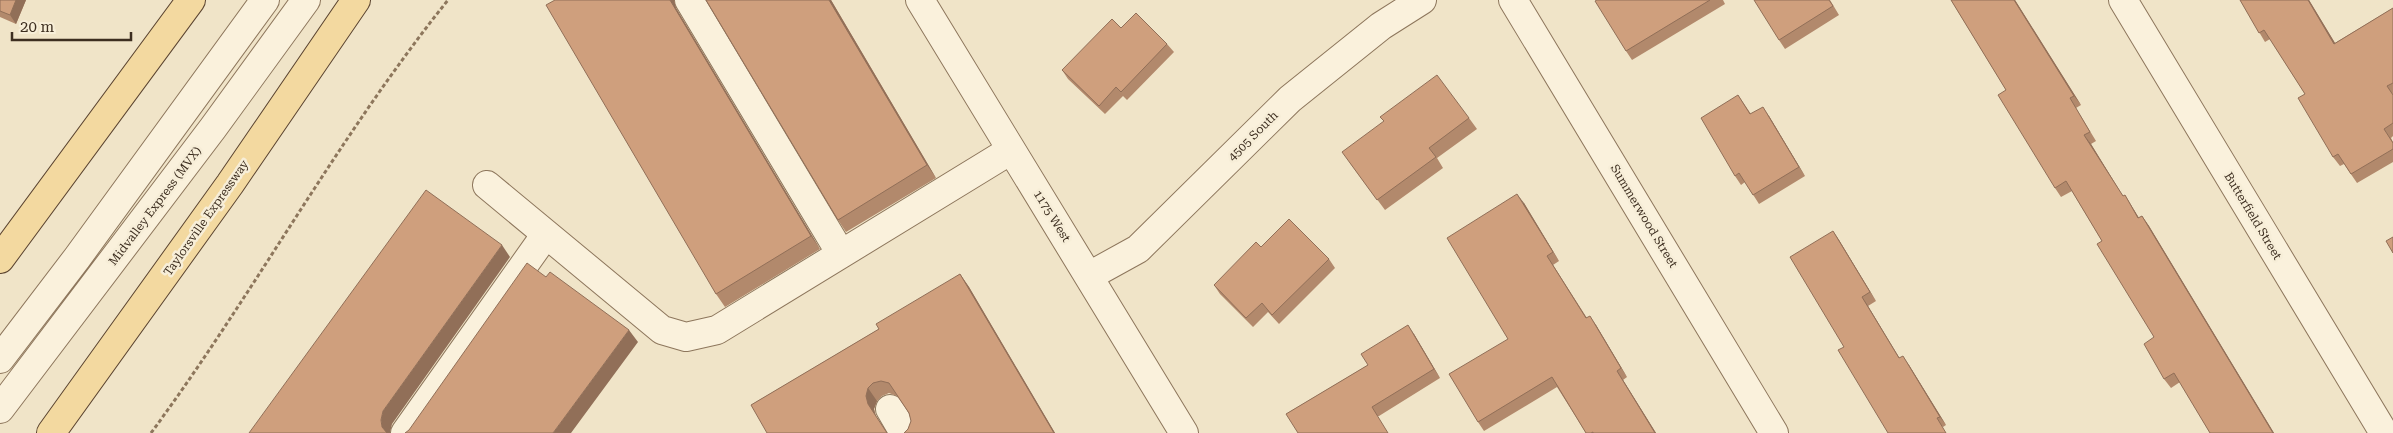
<svg xmlns="http://www.w3.org/2000/svg" width="2393" height="433" font-family="'Roboto Serif',serif">
<style>
.lines{fill:none;stroke-linecap:round;stroke-linejoin:round}
.minor-casing{stroke:#8d765c;stroke-width:30}
.major-casing{stroke:#5b4430;stroke-width:30}
.path{stroke:#8d765c;stroke-width:3;stroke-dasharray:4 2.5;stroke-linecap:butt}
.minor{stroke:#faf1dc;stroke-width:28}
.major{stroke:#f3d9a0;stroke-width:28}
.wall{fill:#b2896c}
.shaded-wall{fill:#916f58}
.building{fill:#cf9f7d;stroke:#916f58}
.labels{text-anchor:middle;stroke-width:5;stroke-linejoin:round;paint-order:stroke}
.street-label{font-size:12px;fill:#3d2e20;stroke:#f7eed8}
</style>
<rect width="100%" height="100%" fill="#f0e4c8"/>
<g class="lines">
<defs>
<path id="minor" d="M689 0 841 254
M920 0 1184 433
M1513 0 1774 433
M2123 0 2384 433
M487 185 662 330 686 337 717 330 1011 150
M1089 276 1138 249 1290 99 1381 26 1422 0
M0 359 77 258 265 0
M0 409 213 128 306 0
M890 409 904 433
M405 433 546 234"/>
<path id="major" d="M0 259 191 0
M51 433 230 184 356 0"/>
</defs>
<use href="#minor" class="minor-casing"/>
<use href="#major" class="major-casing"/>
<path class="path" d="M151 433C255 292 338 137 448 0"/>
<use href="#minor" class="minor"/>
<use href="#major" class="major"/>
</g>
<path class="wall" d="M0 0H26L16 24 0 17Z
M555 0H674L676 8 820 249 725 307 716 294Z
M706 0H831L936 178 846 232 838 220Z
M1597 0H1723L1725 4 1632 60 1626 51Z
M1830 0 1839 15 1785 49 1779 40Z
M1951 0H2015L2081 105 2076 108 2096 141 2091 144 2123 196 2125 195 2139 218 2142 216 2149 226 2274 433H2210L2180 382 2171 388 2164 379 2154 337 2102 241 2072 191 2061 197 2055 188 2006 90Z
M2240 0H2309L2335 43 2393 8V136L2391 138 2393 142V162L2357 183 2344 164 2340 166 2333 157 2305 94 2270 39 2265 42Z
M1121 28 1167 44 1174 52 1127 100 1123 96 1105 114 1068 79 1062 70Z
M1738 95 1751 114 1769 116 1805 176 1759 204 1745 182 1741 185 1735 176Z
M1469 118 1477 129 1437 158 1443 168 1385 210 1350 163Z
M1524 203 1559 261 1553 265 1587 318 1596 325 1627 377 1623 380 1656 433H1586L1557 387 1484 431 1478 422 1508 339Z
M1833 231 1839 240 1876 301 1868 306 1899 358 1909 365 1946 425 1943 427 1844 347Z
M1261 247 1329 259 1335 268 1279 324 1268 312 1253 327 1220 294 1214 285Z
M960 274 969 287 1055 433H904L908 429 911 421 909 413 897 396 889 393 882 396 877 401 874 409 876 417 751 405 879 329Z
M1414 334 1440 378 1379 416 1286 414 1368 365Z"/>
<path class="shaded-wall" d="M16 0H26L16 24 10 15Z
M670 0H674L676 8 820 249 811 236Z
M829 0H831L936 178 927 165Z
M2014 0H2015L2081 105 2074 96Z
M2308 0H2309L2341 53 2334 44Z
M1763 107 1769 116 1805 176 1799 167Z
M2084 135 2091 144 2129 206 2123 196Z
M1517 194 1524 203 1559 261 1553 252Z
M2125 195 2131 205 2145 228 2138 218Z
M2142 216 2149 226 2274 433H2273Z
M1833 231 1839 240 1876 301 1870 292Z
M502 245 510 257 392 424 390 433H386L382 427 381 420 383 411Z
M1547 256 1553 265 1592 327 1586 318Z
M960 274 969 287 1055 433H1054Z
M1862 297 1868 306 1905 367 1899 358Z
M1590 316 1596 325 1627 377 1621 368Z
M1408 325 1414 334 1440 378 1434 369Z
M629 330 638 342 571 433H553Z
M1903 356 1909 365 1946 425 1940 417Z
M1617 371 1623 380 1656 433H1655Z
M868 388 877 401 874 409 876 417 887 433 868 404 866 396Z"/>
<path class="building" d="M0 0H16L10 15 0 11Z
M555 0H670L811 236 716 294 546 5Z
M706 0H829L927 165 838 220Z
M1597 0H1710L1626 51 1595 1Z
M1754 0H1829L1833 6 1779 40Z
M1951 0H2014L2074 96 2070 98 2090 132 2084 135 2123 196 2125 195 2138 218 2142 216 2273 433H2210L2174 373 2164 379 2144 344 2154 337 2097 244 2102 241 2066 181 2055 188 1998 95 2006 90Z
M2240 0H2308L2334 44 2393 8V83L2387 86 2393 95V123L2384 129 2393 143V149L2351 174 2338 154 2333 157 2298 98 2305 94 2264 30 2259 33Z
M1136 13 1167 44 1121 92 1116 87 1099 106 1062 70 1112 19 1121 28Z
M1437 75 1469 118 1429 148 1436 157 1377 200 1342 152 1384 121 1380 117Z
M1738 95 1750 114 1763 107 1799 167 1753 195 1739 173 1735 176 1701 118Z
M426 190 502 245 383 411 381 420 382 427 387 433H249Z
M1517 194 1553 252 1547 256 1586 318 1590 316 1621 368 1617 371 1655 433H1593V432L1591 433H1586L1552 377 1478 422 1449 374 1508 339 1447 238Z
M1289 219 1329 259 1272 315 1262 303 1246 318 1214 285 1256 242 1261 247Z
M1833 231 1870 292 1862 297 1899 358 1903 356 1940 417 1937 418 1946 433H1888L1838 350 1844 347 1790 257Z
M2393 237V253L2386 241Z
M527 263 546 277 550 272 629 330 553 433H405L409 430Z
M960 274 1054 433H904L908 429 911 421 909 413 889 383 881 381 873 383 868 388 866 396 868 404 887 433H767L751 405 879 329 876 324Z
M1408 325 1434 369 1372 407 1388 433H1298L1286 414 1368 365 1361 354Z"/>
<g class="labels">
<g class="street-label">
<text transform="translate(1253 136) rotate(-45)" y="4">4505 South</text>
<text transform="translate(155 206) rotate(-53)" y="4">Midvalley Express (MVX)</text>
<text transform="translate(1052 216) rotate(58)" y="4">1175 West</text>
<text transform="translate(1644 216) rotate(59)" y="4">Summerwood Street</text>
<text transform="translate(2253 216) rotate(59)" y="4">Butterfield Street</text>
<text transform="translate(206 218) rotate(-55)" y="4">Taylorsville Expressway</text>
</g>
</g>
<path d="M12 32v8h119v-8" fill="none" stroke="#3d2e20" stroke-width="2.5"/>
<text x="20" y="32" font-size="15" fill="#3d2e20" stroke="#f7eed8" stroke-width="4" paint-order="stroke">20 m</text>
</svg>
